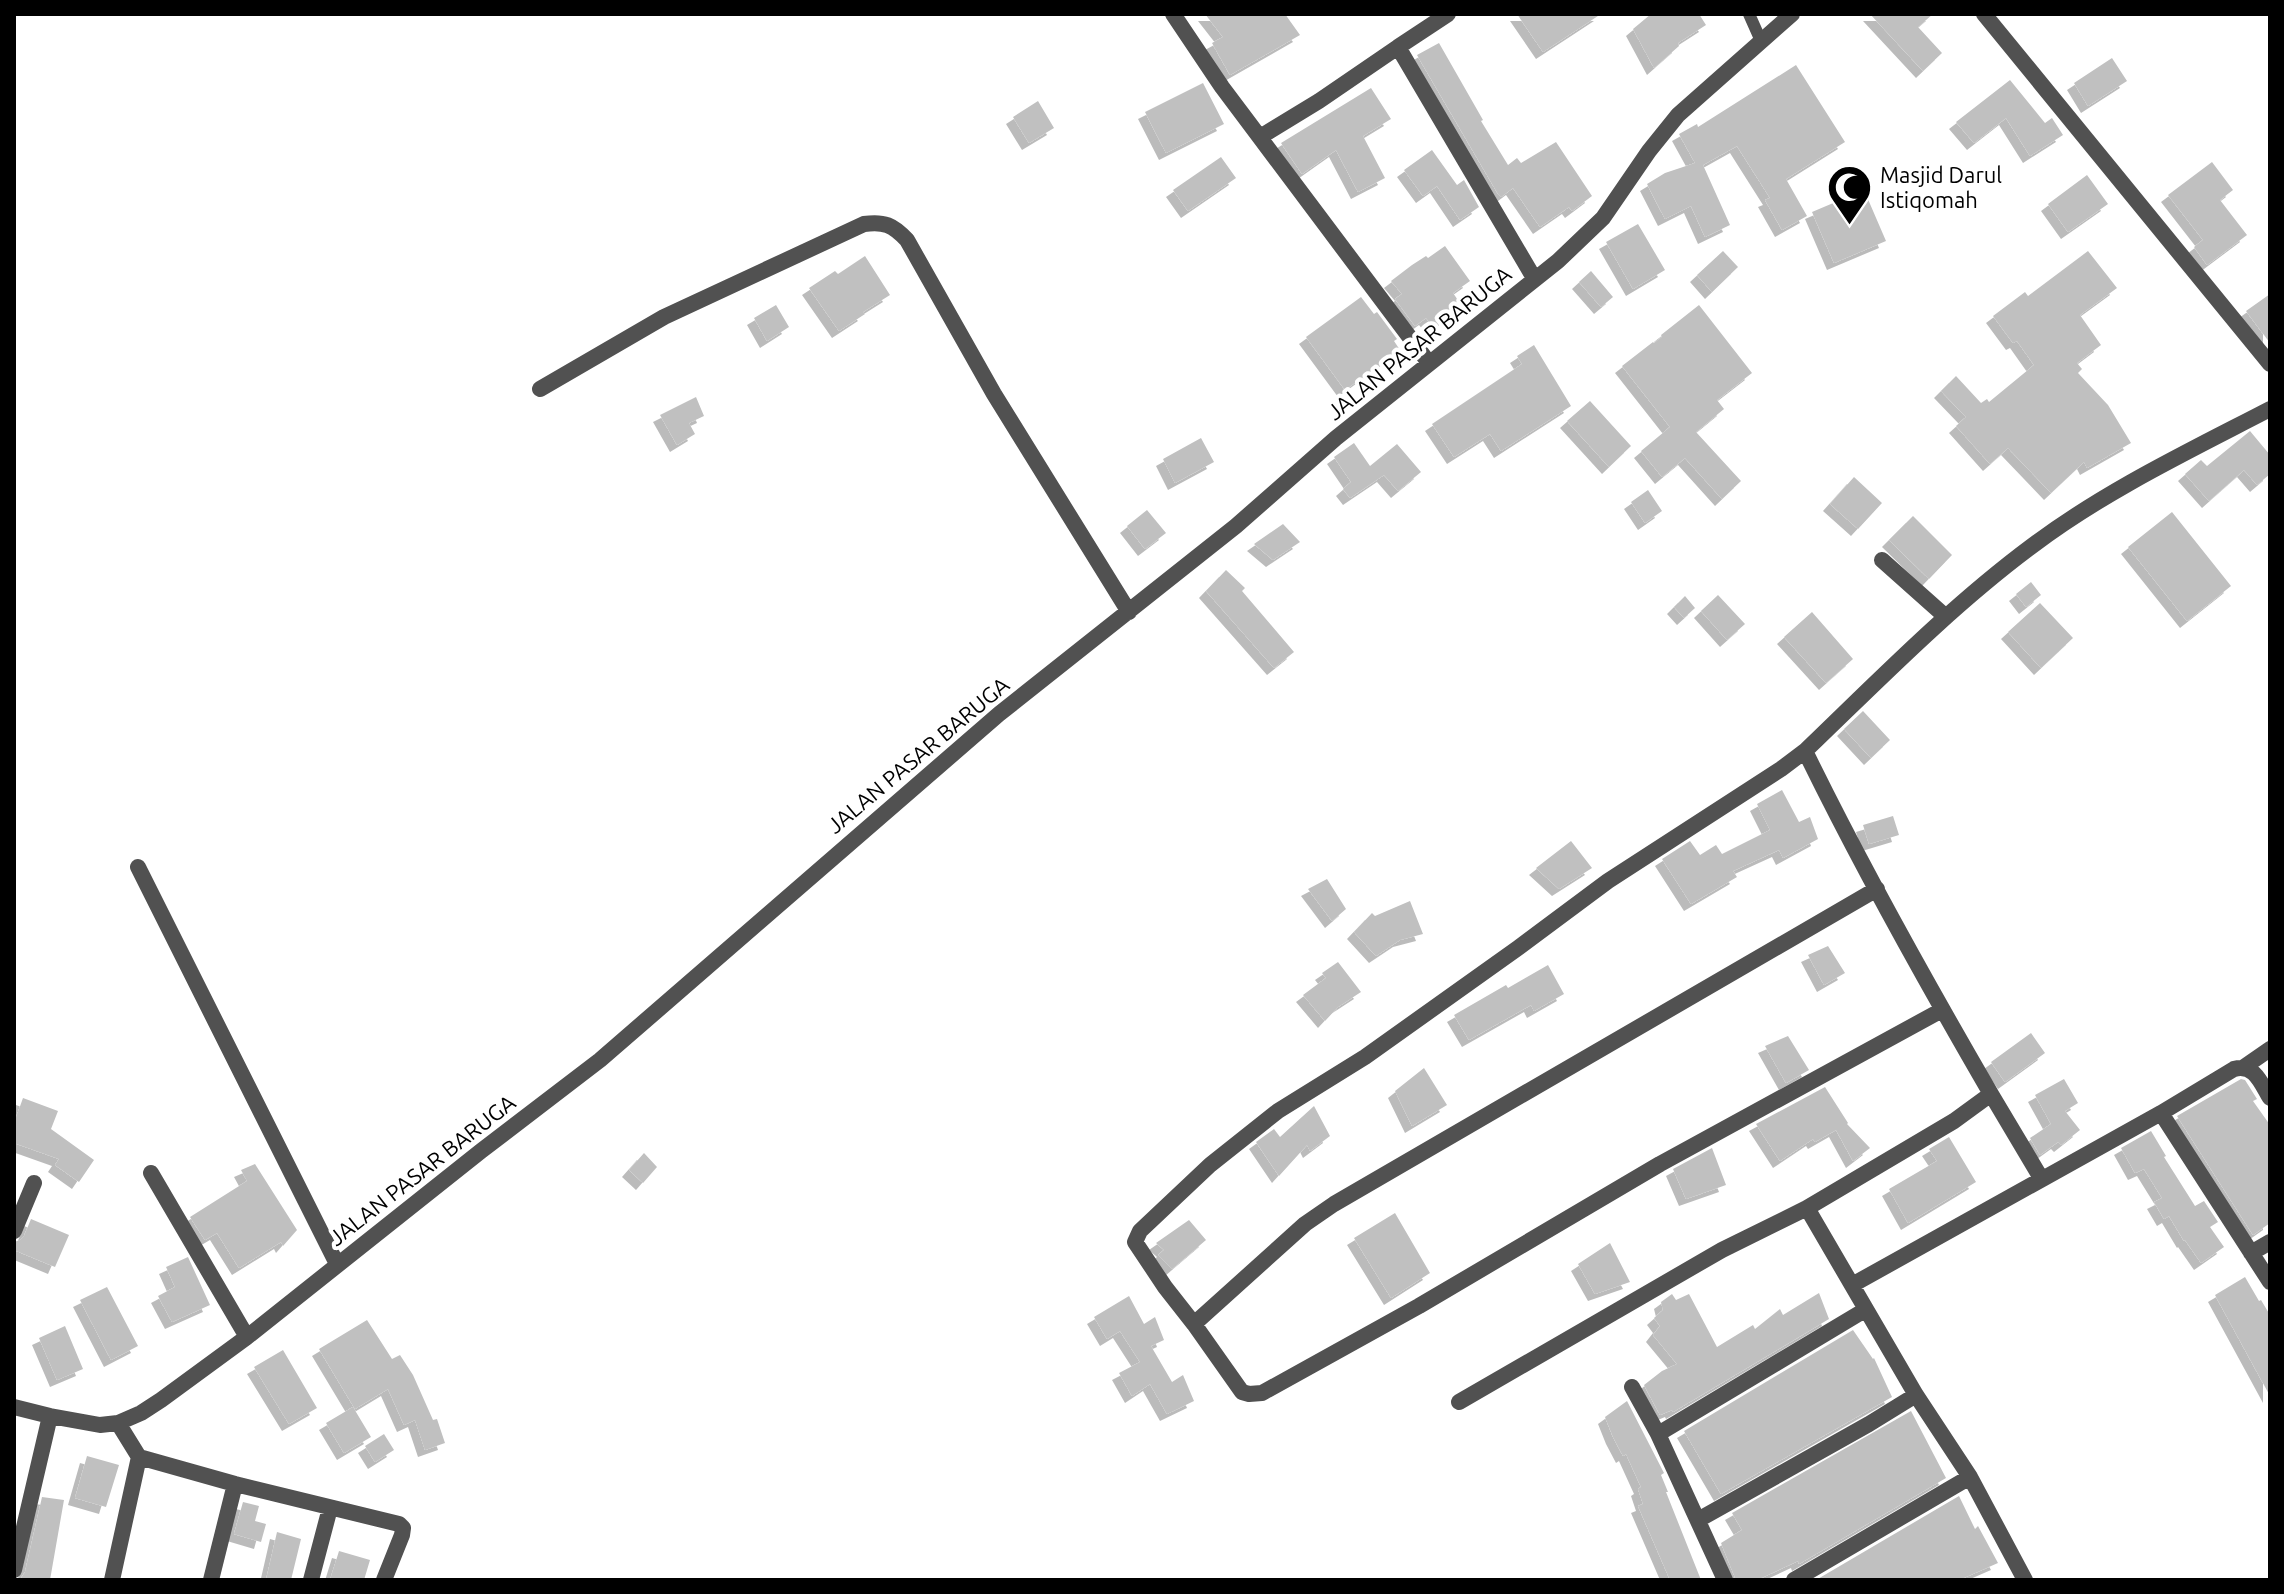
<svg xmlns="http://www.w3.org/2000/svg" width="2284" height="1594" font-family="Ubuntu,sans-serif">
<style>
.building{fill:#c0c0c0;filter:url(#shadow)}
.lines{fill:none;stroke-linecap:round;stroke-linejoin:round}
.lane{stroke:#515151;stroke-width:12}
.street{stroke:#515151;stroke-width:16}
.labels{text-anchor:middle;stroke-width:8;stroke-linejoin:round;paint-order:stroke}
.poi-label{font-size:22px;fill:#000;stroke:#fff;text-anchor:start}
.street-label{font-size:22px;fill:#000;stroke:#fff}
</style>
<defs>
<filter id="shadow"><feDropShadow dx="-7" dy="7" stdDeviation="0" flood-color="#0004"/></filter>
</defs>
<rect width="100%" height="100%" fill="#fff"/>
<path class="building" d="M1205 14H1285L1300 35 1230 75 1212 43 1223 37Z
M1517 14H1601L1543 52Z
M1651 14H1699L1706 25 1678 43 1679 46 1654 68 1633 29Z
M1870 14H1933L1918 27 1942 53 1923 71Z
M1439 43 1483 120 1481 121 1508 165 1517 158 1521 163 1556 142 1592 196 1572 211 1569 207 1540 227 1513 188 1501 197 1498 194 1417 55Z
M2112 58 2127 81 2088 106 2074 83Z
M1796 65 1845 142 1786 179 1807 216 1782 230 1765 200 1770 198 1737 146 1703 165 1730 225 1705 237 1691 206 1665 219 1647 184 1665 173 1695 163 1679 134 1697 124 1698 127Z
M2010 80 2045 123 2052 118 2063 135 2030 156 2006 118 1974 143 1956 122Z
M1203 83 1224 124 1166 153 1145 112Z
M1371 88 1391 119 1363 136 1385 178 1358 192 1336 150 1302 174 1281 143Z
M1038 101 1054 128 1029 143 1013 117Z
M1432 150 1457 185 1464 180 1479 207 1460 220 1437 186 1423 196 1404 170Z
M1221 157 1236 178 1188 211 1173 190Z
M2212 162 2233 190 2220 200 2247 235 2207 265 2194 247 2203 240 2168 195Z
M2087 175 2108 204 2068 232 2048 204Z
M1864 190 1886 241 1834 263 1812 212Z
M1638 224 1665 270 1633 289 1606 242Z
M1445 246 1470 281 1453 293 1460 303 1447 312 1450 315 1434 328 1426 318 1415 326 1395 299 1402 294 1391 281 1412 265 1426 256 1428 258Z
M1723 251 1738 267 1712 292 1697 275Z
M2088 251 2117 288 2080 315 2101 345 2077 363 2082 369 2078 373 2108 405 2131 443 2087 468 2084 462 2051 493 2008 448 1990 464 1956 426 1966 417 1941 391 1956 376 1981 403 1987 399 1989 402 2034 365 2017 341 2013 343 1993 316 2025 292 2028 296Z
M865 256 890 295 863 312 865 314 839 331 809 288 835 271 838 274Z
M1591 271 1613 297 1601 307 1579 282Z
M2270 294V343L2246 311Z
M1361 297 1374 314 1377 312 1397 339 1394 341 1400 350 1345 390 1306 337Z
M776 305 789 327 767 341 754 318Z
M1699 305 1752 373 1717 400 1724 409 1696 432 1741 481 1722 499 1685 458 1662 477 1641 451 1670 427 1622 366 1653 342 1654 343 1662 337 1661 335Z
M1534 345 1571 406 1501 451 1490 434 1454 457 1432 424 1522 364 1517 356Z
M696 397 704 416 689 423 695 434 677 445 660 415Z
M1590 401 1631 446 1609 467 1567 421Z
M2250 431 2270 455V474L2257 485 2244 470 2209 501 2185 474 2201 460 2207 466Z
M1201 438 1214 462 1175 483 1163 459Z
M1354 443 1370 466 1397 444 1421 472 1398 491 1384 475 1350 498 1343 489 1351 482 1334 457Z
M1854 477 1882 503 1858 529 1830 504Z
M1648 490 1662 511 1645 523 1631 502Z
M1147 510 1166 533 1145 549 1127 526Z
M2172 512 2231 586 2187 621 2128 547Z
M1913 516 1952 555 1929 579 1889 540Z
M1283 524 1300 542 1273 560 1254 544Z
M1226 570 1245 588 1242 591 1294 652 1274 668 1206 591Z
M2031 582 2041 595 2026 607 2016 594Z
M1718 595 1745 624 1727 640 1701 611Z
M1685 596 1695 608 1684 618 1674 607Z
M2040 603 2073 638 2041 668 2008 632Z
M1812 612 1853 659 1826 683 1784 637Z
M1863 711 1890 740 1871 758 1844 729Z
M1782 790 1799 822 1810 817 1818 839 1783 858 1779 850 1733 871 1737 877 1691 904 1662 859 1690 841 1700 855 1716 845 1722 854 1770 830 1757 804Z
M1893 816 1899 835 1869 844 1863 825Z
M1571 841 1592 868 1559 889 1536 868Z
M1327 879 1346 909 1332 921 1308 889Z
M1410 901 1423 934 1400 940 1376 956 1354 932 1372 913 1375 916Z
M1828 946 1845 973 1824 985 1808 955Z
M1338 962 1361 992 1338 1007 1325 1021 1303 995 1326 978 1322 973Z
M1548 965 1564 994 1534 1011 1531 1005 1469 1040 1454 1015 1506 985 1508 988Z
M2031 1033 2045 1053 2005 1082 1991 1062Z
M1788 1036 1809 1070 1786 1083 1765 1046Z
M1424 1068 1447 1105 1412 1126 1395 1091Z
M2064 1079 2078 1103 2065 1111 2080 1130 2061 1145 2058 1142 2040 1155 2030 1138 2051 1124 2035 1095Z
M2241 1079 2245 1080 2257 1099 2253 1101 2270 1125V1223L2253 1235 2177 1116Z
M1825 1087 1848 1123 1847 1124 1870 1148 1853 1161 1836 1130 1815 1142 1813 1139 1780 1161 1756 1124Z
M23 1098 58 1111 51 1129 94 1160 79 1182 55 1165 59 1159 14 1143V1123Z
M1314 1106 1330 1136 1310 1151 1307 1145 1279 1176 1256 1142 1274 1129 1280 1137Z
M2151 1131 2166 1156 2164 1157 2195 1206 2204 1201 2218 1222 2210 1227 2224 1247 2201 1263 2185 1240 2184 1241 2169 1216 2164 1219 2154 1202 2162 1198 2144 1169 2135 1173 2121 1148Z
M1949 1137 1976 1182 1908 1223 1889 1189 1937 1161 1929 1149Z
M1712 1148 1726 1185 1686 1199 1673 1169Z
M644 1153 657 1167 643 1183 629 1170Z
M255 1164 297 1230 283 1246 281 1242 239 1268 217 1233 205 1240 190 1217 247 1181 241 1170Z
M1395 1213 1430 1273 1391 1298 1354 1238Z
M31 1219 69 1235 55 1267 14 1250V1242L20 1240 24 1236Z
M1189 1220 1206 1240 1172 1269 1158 1255 1164 1250 1156 1243Z
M1610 1243 1630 1282 1595 1294 1578 1264Z
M188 1257 210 1305 172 1322 158 1296 175 1287 166 1267Z
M2245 1277 2259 1301 2261 1300 2270 1315V1396L2215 1295Z
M107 1287 138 1346 111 1360 80 1300Z
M1819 1293 1829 1319 1673 1412 1672 1410 1660 1415 1644 1385 1662 1371 1677 1364 1653 1335 1660 1326 1654 1318 1663 1310 1661 1302 1672 1294 1676 1300 1689 1294 1717 1347 1753 1325 1755 1329 1780 1309 1783 1315Z
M1129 1296 1144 1324 1155 1317 1164 1340 1151 1346 1172 1382 1183 1375 1194 1401 1167 1414 1150 1384 1132 1396 1119 1373 1140 1362 1120 1331 1107 1339 1094 1317Z
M367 1320 392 1359 400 1355 413 1375 433 1420 437 1419 445 1443 425 1450 415 1420 404 1425 388 1389 355 1409 319 1349Z
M65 1326 83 1369 57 1380 39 1338Z
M1853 1330 1873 1359 1874 1358 1892 1397 1721 1494 1684 1431Z
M283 1350 317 1408 289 1424 254 1367Z
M1627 1401 1664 1473 1661 1475 1668 1492H1666L1701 1580H1670L1638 1506 1643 1504 1638 1489 1641 1487 1626 1454 1623 1456 1613 1437 1605 1417Z
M353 1407 371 1437 344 1453 326 1423Z
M1911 1411 1946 1478 1799 1564 1798 1561 1757 1580H1736L1721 1543 1742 1530 1732 1513Z
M384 1434 394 1450 375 1462 365 1446Z
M87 1456 119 1465 106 1507 75 1498Z
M1959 1496 1975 1529 1978 1526 1998 1563 1959 1580H1816Z
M42 1497 64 1500 50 1580H20L25 1572Z
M243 1502 259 1506 255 1521 266 1524 261 1542 234 1534Z
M277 1532 301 1539 291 1580H266Z
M339 1551 370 1560 364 1580H330Z"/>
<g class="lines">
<path class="lane" d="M1749 14 1761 41"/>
<path class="street" d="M1173 14 1222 87 1429 363
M1984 14 2270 364
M1398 47 1448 14
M1260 137 1319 101 1398 47 1534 278
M540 389 664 317 864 224C884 221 893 225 907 240L994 394 1129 612
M1882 560 1946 617
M1805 751C1878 681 1950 607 2032 546 2105 491 2189 451 2270 409
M138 867 337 1264
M1942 1010 1660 1164 1419 1306 1262 1393 1249 1394 1242 1392 1194 1324 1165 1287 1135 1242 1140 1231 1210 1165 1278 1111 1365 1057 1518 948 1608 881 1781 769 1805 751C1862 868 1926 982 1991 1094L1954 1121 1807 1208 1916 1395 1970 1477 2025 1580
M2244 1067 2270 1049
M1991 1094 2041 1178
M2161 1113 2270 1282
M151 1173 247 1337
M14 1231 34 1183
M2251 1253 2270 1242
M1852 1285 2161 1113 2234 1069C2254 1063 2261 1083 2270 1098
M1194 1324 1305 1224 1334 1204 1877 889
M1632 1387 1658 1434 1725 1580
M1459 1402 1722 1250 1807 1208
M14 1407 50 1416 100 1425 118 1423 141 1413 161 1400 247 1337 481 1151 600 1060 999 714 1236 526 1336 438 1558 261 1603 218 1649 151 1678 115 1792 14
M118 1423 139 1457 235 1484 399 1524 403 1528 402 1535 384 1580
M1658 1434 1865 1310
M1698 1520 1869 1424 1916 1395
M14 1570 50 1416
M112 1580 139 1457
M211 1580 235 1484
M311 1580 330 1508
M1794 1580 1970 1477"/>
</g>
<defs>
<symbol id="mosque-pin" viewBox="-11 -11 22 30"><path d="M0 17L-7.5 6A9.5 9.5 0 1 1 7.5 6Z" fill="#000" stroke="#fff"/><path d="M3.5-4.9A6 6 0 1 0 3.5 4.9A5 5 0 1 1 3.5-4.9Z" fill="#fff"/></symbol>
</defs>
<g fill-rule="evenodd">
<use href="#mosque-pin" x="1824" y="162" width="51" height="69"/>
</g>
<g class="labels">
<g class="poi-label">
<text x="1880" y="183">Masjid Darul<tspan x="1880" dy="25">Istiqomah</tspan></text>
</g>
<g class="street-label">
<text transform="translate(1419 343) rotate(-39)" y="8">JALAN PASAR BARUGA</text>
<text transform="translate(918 755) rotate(-40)" y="8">JALAN PASAR BARUGA</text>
<text transform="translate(422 1170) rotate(-38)" y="8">JALAN PASAR BARUGA</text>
</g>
</g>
<rect width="2284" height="1594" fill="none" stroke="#000000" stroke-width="32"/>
</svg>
